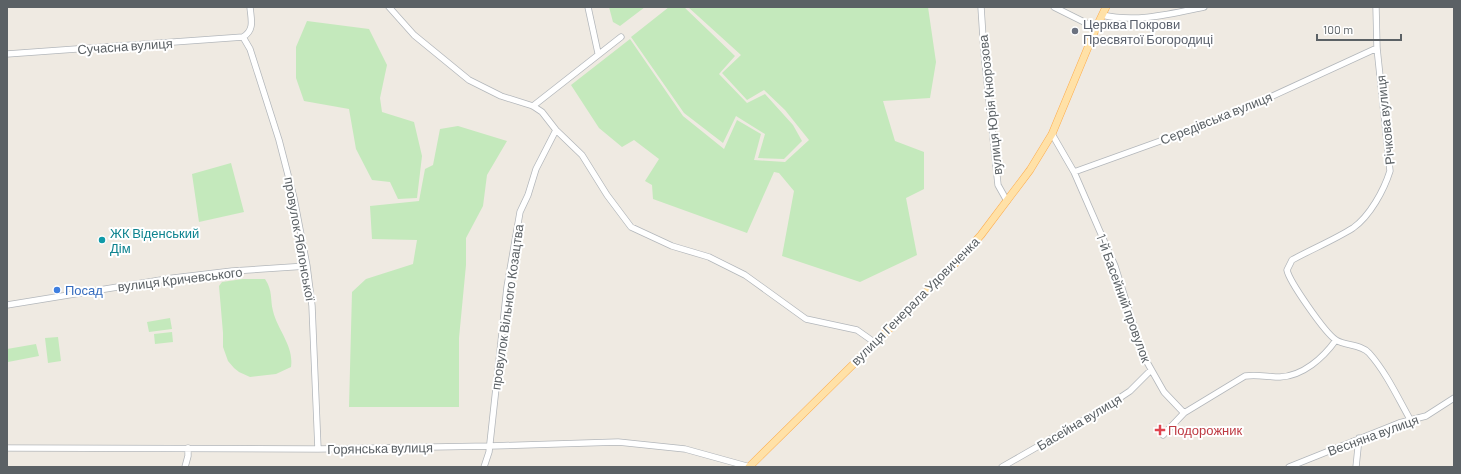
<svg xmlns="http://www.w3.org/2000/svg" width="1461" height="474" font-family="Barlow,sans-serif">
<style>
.green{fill:#c4e9bc}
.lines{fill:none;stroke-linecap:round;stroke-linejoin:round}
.minor-casing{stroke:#b3b7bb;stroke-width:7}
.major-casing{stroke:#fead4c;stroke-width:8}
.minor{stroke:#fff;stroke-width:5.5}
.major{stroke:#ffe1a7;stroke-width:7}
.worship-dot{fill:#6b7280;stroke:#fff;stroke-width:1.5}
.culture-dot{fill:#0f9aa8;stroke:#fff;stroke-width:1.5}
.shop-dot{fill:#3f7fe0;stroke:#fff;stroke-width:1.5}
.health-dot{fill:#e0444e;stroke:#fff;stroke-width:1.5}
.labels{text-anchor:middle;stroke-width:4;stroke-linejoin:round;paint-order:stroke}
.worship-label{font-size:13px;fill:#5b616d;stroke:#fff;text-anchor:start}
.street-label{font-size:13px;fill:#5b6165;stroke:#fff}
.culture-label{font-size:13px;fill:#0d838f;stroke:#fff;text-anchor:start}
.shop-label{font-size:13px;fill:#366cbe;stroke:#fff;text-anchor:start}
.health-label{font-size:13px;fill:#be3a42;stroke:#fff;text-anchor:start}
</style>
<rect width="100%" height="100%" fill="#efeae2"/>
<path class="green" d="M609 7H645L620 26 613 22Z
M669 7H684L735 56 719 74 747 103 765 94 793 125 802 141 784 159 758 158 765 134 736 116 723 143 684 113 631 37Z
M688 7H928L936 62 930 98 883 101 895 141 924 152V189L906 198 917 255 860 282 782 256 794 191 779 173 774 172 747 233 653 199 652 185 645 181 659 159 634 140 622 147 599 128 571 85 630 39 683 116 724 149 737 120 761 134 754 160 785 162 809 140 785 110 764 90 747 100 722 73 741 55Z
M307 21 369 29 387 65 380 98 382 112 414 122 422 156 417 198 398 199 390 182 372 180 356 149 349 109 304 101 296 78V47Z
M458 126 507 141 487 175 483 206 466 238V265L459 338V407H349L352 292 366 279 413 264 417 240 372 239 370 206 419 201 425 169 433 165 440 129Z
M231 163 244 212 199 222 192 174Z
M243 279H265C273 291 270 299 273 311 278 331 294 346 291 367L276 374 250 377 239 372 234 368 228 361 223 347V333L219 286 222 282Z
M170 318 172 329 149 332 147 322Z
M172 332 173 342 155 344 154 334Z
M58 337 61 361 48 363 45 338Z
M36 344 39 356 8 362 7 349Z"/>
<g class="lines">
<defs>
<path id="minor" d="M389 7 414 35 469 80 501 96 533 106 542 112 556 130 582 155 607 195 631 227 672 246 709 257 745 275 806 319 857 330 874 342
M588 7 598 53
M981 7 984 53 998 185 1007 201
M1054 7 1096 28
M1376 7 1377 48 1390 171C1384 190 1370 216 1353 228 1334 240 1312 249 1292 260L1287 270C1289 281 1325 333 1336 340 1345 346 1361 344 1369 353 1386 372 1398 398 1411 421
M1102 15C1136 23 1170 14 1204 7
M243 37 250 49 279 140 294 198 307 266 312 306 318 449
M243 37C255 30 251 19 250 7
M7 54 243 37
M533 106 621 37
M1052 134 1074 172 1115 266 1143 355 1164 392 1184 413
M1074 172 1227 117 1377 48
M7 305 173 278 232 271 307 266
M1163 435 1184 413 1245 376C1257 374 1268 377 1280 377 1303 376 1323 358 1336 340
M7 448 318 449 490 446 618 442 685 449 750 467
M185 467 188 456V448
M484 467 489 452 507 287 520 212 528 195 536 169 556 130
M1002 467 1103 409 1130 391 1151 370
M1289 467 1399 423 1426 416 1454 398
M1356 467 1359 438"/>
<path id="major" d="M749 467 952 267 981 235 1030 170 1052 134 1096 28 1106 7"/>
</defs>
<use href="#minor" class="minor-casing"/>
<use href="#major" class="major-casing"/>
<use href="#minor" class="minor"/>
<use href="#major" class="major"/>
</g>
<circle class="worship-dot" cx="1075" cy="31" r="4"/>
<circle class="culture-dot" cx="102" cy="240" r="4"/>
<circle class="shop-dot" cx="57" cy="290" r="4"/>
<path class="health-dot" d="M1158 424h4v4h4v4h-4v4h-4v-4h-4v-4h4z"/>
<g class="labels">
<g class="worship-label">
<text x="1083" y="29">Церква Покрови<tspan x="1083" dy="15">Пресвятої Богородиці</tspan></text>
</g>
<g class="street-label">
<text transform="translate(125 46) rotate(-4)" y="5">Сучасна вулиця</text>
<text transform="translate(990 105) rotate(-96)" y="5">вулиця Юрія Кнорозова</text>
<text transform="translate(1216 118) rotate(-22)" y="5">Середівська вулиця</text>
<text transform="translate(1385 120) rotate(-96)" y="5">Річкова вулиця</text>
<text transform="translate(300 239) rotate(80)" y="5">провулок Яблонської</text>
<text transform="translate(180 279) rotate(-7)" y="5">вулиця Кричевського</text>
<text transform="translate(1124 298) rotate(70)" y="5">1-й Басейний провулок</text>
<text transform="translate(915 301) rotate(-45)" y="5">вулиця Генерала Удовиченка</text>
<text transform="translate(507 307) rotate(-82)" y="5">провулок Вільного Козацтва</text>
<text transform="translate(1079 422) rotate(-31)" y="5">Басейна вулиця</text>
<text transform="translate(1373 435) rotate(-20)" y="5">Весняна вулиця</text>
<text transform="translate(380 448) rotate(-1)" y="5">Горянська вулиця</text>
</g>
<g class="culture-label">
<text x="110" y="238">ЖК Віденський<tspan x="110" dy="15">Дім</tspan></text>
</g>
<g class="shop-label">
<text x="65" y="295">Посад</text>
</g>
<g class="health-label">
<text x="1168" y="435">Подорожник</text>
</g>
</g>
<rect width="1461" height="474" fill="none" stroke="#5b6165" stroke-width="16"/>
<path d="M1317 34v6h84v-6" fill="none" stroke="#5b6165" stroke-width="2"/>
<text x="1323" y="34" font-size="12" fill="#5b6165" stroke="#ffffff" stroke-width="3" paint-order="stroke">100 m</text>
</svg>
